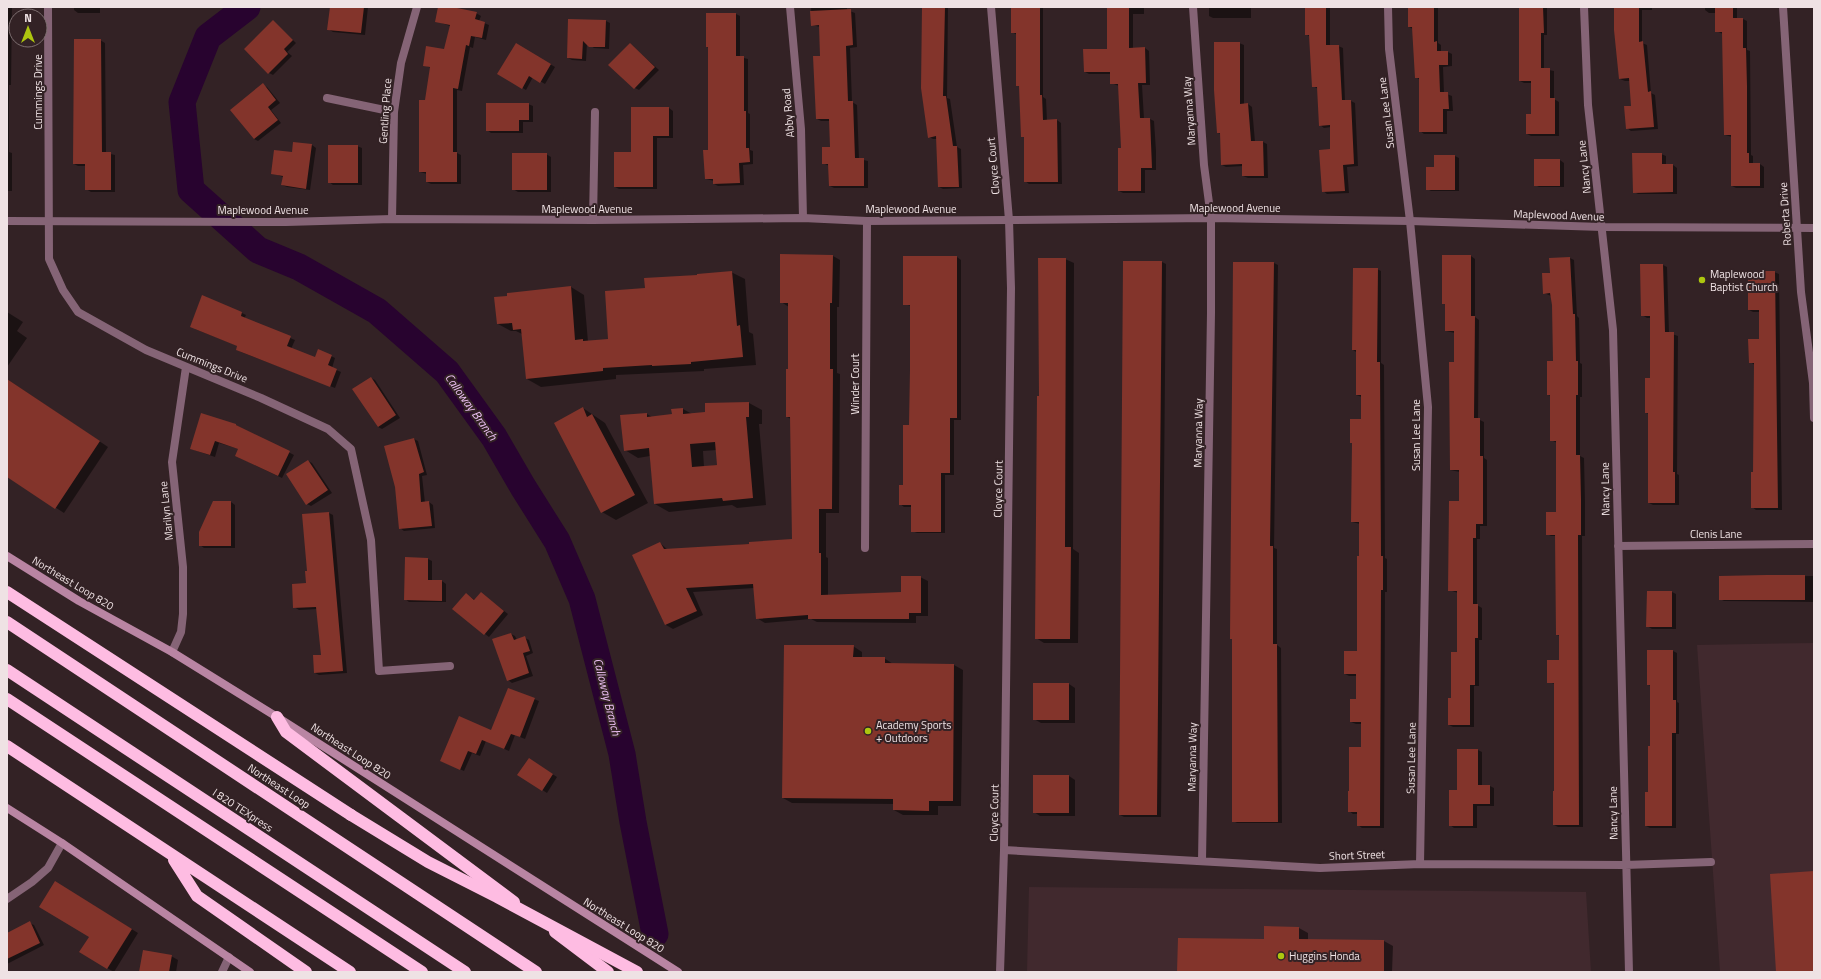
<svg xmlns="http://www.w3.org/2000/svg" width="1821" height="979" font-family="'Titillium Web',sans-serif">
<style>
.built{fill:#41292e}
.shadow{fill:#0007;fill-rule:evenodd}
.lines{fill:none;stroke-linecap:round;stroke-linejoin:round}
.river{stroke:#28032f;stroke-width:27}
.building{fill:#83342b;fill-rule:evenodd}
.minor{stroke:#856476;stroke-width:8}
.tertiary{stroke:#856476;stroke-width:8}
.secondary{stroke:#b985a3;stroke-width:8}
.motorway{stroke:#febce2;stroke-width:12}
.motorway-bridge{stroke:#febce2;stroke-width:12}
.poi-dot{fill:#adc60f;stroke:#332225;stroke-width:1.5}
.labels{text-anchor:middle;stroke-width:4;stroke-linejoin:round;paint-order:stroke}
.street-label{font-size:11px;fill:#efe2e4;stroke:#332225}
.poi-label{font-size:11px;fill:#efe2e4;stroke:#332225;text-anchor:start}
.water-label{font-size:12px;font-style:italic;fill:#efc2f6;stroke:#332225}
</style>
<rect width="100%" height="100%" fill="#332225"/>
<path class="built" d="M1814 643V972H1720L1697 645Z
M1029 887 1586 892 1591 972H1027Z"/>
<path class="shadow" d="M7 7H12L11 85H9V152L12 153V191H7Z
M74 7H100V13H78L74 10Z
M331 7H368L365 35 333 32 328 29Z
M439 7H447L476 13 481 16 479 21 489 25 486 40 475 37 473 48 470 47 462 91 457 90V153L461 155V184H431L427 182V174L420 172 426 101 431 68 424 65 445 50 450 26 436 21Z
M811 7H847V10L855 13 857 47 850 48 852 102 857 105 859 159 868 161V188H834L830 186 829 166 823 163 831 148 830 121H821L817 119 821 57 820 27 812 25Z
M923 7H948L947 98 950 99 957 147 961 149 962 188 943 189 939 187 938 139H933L929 137Z
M1011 7H1043V97L1046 99 1047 121 1057 120 1061 123 1062 184H1029L1025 181V138L1022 136 1020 87 1017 85V35L1012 32Z
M1108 7H1144V14H1133V49L1145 48 1149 51 1150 85H1142L1144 119H1150L1154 121 1156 151V170H1145V193H1123L1119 191 1122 149 1119 86 1111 83V74H1089L1085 72 1108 50Z
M1209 7H1251V18H1213L1209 16Z
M1306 7H1330V46H1338L1343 48 1345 101H1351L1355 103 1358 166 1347 167 1349 193 1327 194 1323 191 1331 150V127L1324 128 1320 125 1318 89 1313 86 1310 37 1306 34Z
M1409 7H1438V43L1441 45V52H1448L1452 54V66L1443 67 1444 93 1452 96 1453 111H1447V134H1424L1420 131V80L1416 77 1413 29 1409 27Z
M1520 7H1547V35H1544V69L1554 71V99L1559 102V136H1531L1527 134 1532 115V83H1524L1520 81Z
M1615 7H1652V10H1642V43L1647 45 1651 93 1655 95 1658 129 1631 131 1627 128 1632 107 1630 81H1625L1620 79Z
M1705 7H1737V19H1743L1747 21V50L1750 51 1751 155 1753 156V164H1760L1764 167V188H1736L1732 186V137L1725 135 1723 34 1716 31V13H1709L1705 10Z
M1814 7V33L1813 27Z
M707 14H736L740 16V57L748 59V113L750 114V150L753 151V164L743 165 744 185 718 186 714 184V181L706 179 709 151V48L707 47Z
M569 20 606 21 610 23 609 49 594 48 587 43 586 61 572 60 568 58Z
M273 21 296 43 287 52 292 56 273 75 269 73Z
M100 40 105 43 106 153 115 155V192H91L86 189V166H78L74 164Z
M1239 43 1244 45V105L1248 104 1252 107 1255 142H1263L1267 144 1268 178H1248L1243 176V166L1226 167 1222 165 1221 134 1218 133Z
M516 44 555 67 545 84 533 77 526 90 498 74Z
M630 44 659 70 639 90 635 88Z
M263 85 267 87 280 103 271 110 281 123 258 141 254 139Z
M528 104 533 106V122H523V133H491L487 130Z
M669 108 673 111V138H657V189H619L615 187 632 153Z
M312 145 316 148 310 190 287 187 282 185 283 177 272 173 292 153Z
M357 146 362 148V185H333L329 182Z
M546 154 551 157V192H518L513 189Z
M1661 154 1666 156V165H1673L1677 168V194H1638L1634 192Z
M1455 156 1459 158V191H1431L1427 189 1435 168Z
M1535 160H1560L1564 163V187H1539L1535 185Z
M833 256 840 260 839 307H837V373L840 374 839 513H826V557L828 558V595L902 593 920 577 928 581V616H916V623L817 622 811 619 765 623 757 618 754 588 693 592 703 615 673 629 666 625 633 556 660 543 668 550 750 544 793 540 791 419 787 417 789 370V307L781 302Z
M1471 256 1475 259V317L1479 320 1478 419 1484 422V458L1487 460V526H1480V539H1477V605L1482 608V640H1479V686H1474V727H1453L1449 725 1458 653V593L1449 590 1460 502V472L1450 470 1455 333 1446 331V305L1443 303Z
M957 257 961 260V420H954V475H945V533H917L912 531V507H904L900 504 904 486 910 426 911 306 904 304Z
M1570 258 1574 260 1577 316 1579 318 1580 363 1582 364V397H1580V456L1584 458 1585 502V536H1582L1583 827H1558L1554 825 1555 792V684L1548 682 1560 661V636L1557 635 1556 536H1551L1547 534 1557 513V443L1551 440V396L1548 395 1554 362 1553 304 1551 296 1544 293 1551 274Z
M1065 259 1074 263 1073 549 1079 553 1078 643H1044L1036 638 1040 397Z
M1162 262 1166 264 1161 817H1124L1120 815Z
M1234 263H1274L1278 265 1274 548 1277 549V645L1281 648 1282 823H1237L1233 821Z
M1663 265 1667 267 1669 333 1678 336 1677 474 1679 475V505H1653L1649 503V414L1646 413 1651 379V318H1647L1642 315Z
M1377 269 1381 271V363L1384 365 1385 558 1387 559V592H1385L1384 828H1362L1358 825V814H1353L1349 811 1350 792 1362 748V724H1356L1351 722 1357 700V676H1349L1345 674 1358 652 1360 557V524L1352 522 1353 443 1351 442 1362 420V397L1356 395V352L1353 350Z
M731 272 745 279 749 332 753 334 756 365 704 369V371L616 375V379L541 387 527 379 522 334 516 331H511L498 324 571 287 584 295 588 342 609 340 646 288 698 276Z
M1774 272 1779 274 1782 510H1756L1752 507 1754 473 1755 365 1750 362 1760 340V312H1753L1749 310Z
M7 312 23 322 17 331 27 338 7 367Z
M242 313 246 315 244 319 295 340 291 349 315 358 331 356 335 358 332 368 341 372 335 388 241 352 237 350 238 346 195 329Z
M371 378 375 380 400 418 382 429 378 427Z
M7 379 108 447 64 513 7 476Z
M749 403 762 410V424H759L766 505 737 508 732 505 669 512 655 504 650 456 638 458 625 450 647 414 652 417 673 415 683 409 692 414 706 413ZM717 450 718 465 704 467 703 451Z
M583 408 605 423 648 503 616 520 602 512Z
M236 425 294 455 282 478 240 458 239 449 219 443 215 457 191 449Z
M414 439 418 441 427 475 422 476 425 503 429 502 433 505 435 528 404 531 400 528Z
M308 461 312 463 332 493 311 506 307 504Z
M231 502 235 505V548H204L200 545Z
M329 513 333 515 347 673 319 675 315 673 322 655 318 609 299 610 294 607 307 584 308 572 303 515Z
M428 559 432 561V581H442L446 584V602H409L405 599Z
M1814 576V602L1724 601 1720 599V577Z
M1648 592H1672L1676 594V629H1652L1647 626Z
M481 593 508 614 489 637 453 609 466 594 475 600Z
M511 634 515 636 517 640 525 638 529 640 533 653 526 656 533 676 512 683 508 680Z
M853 646 862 652V658H884L893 664 954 665 963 670 961 806H938V815H903L894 810V804L792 803 783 798Z
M1648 651H1673L1677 653V702L1679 703V734H1676V828H1650L1646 826 1651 747V686L1648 685Z
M1069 684 1075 688V723H1041L1034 719Z
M508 689 539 701 525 739 515 735 509 751 486 741 480 756 472 753 464 771 441 761 492 731Z
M1478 750 1482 752V786H1490L1494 788V806H1477V828H1454L1450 825 1458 791Z
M529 759 557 777 547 793 519 775Z
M1069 776 1075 780V816H1040L1034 812Z
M62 886 138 933 114 972 80 952 90 936Z
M29 923 34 925 44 945 7 964V934Z
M1299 928 1308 933V940L1384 941 1393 946 1392 972H1178Z
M171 956 178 960 176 972H140Z"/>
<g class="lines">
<path class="river" d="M247 7 208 37 182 102 191 190 258 250 299 267 377 311 447 372 494 437 523 487 557 541 582 599 622 754 633 822 655 934"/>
</g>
<path class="building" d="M330 7H364L361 33 327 30Z
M438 7H452L477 12 475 19 485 22 482 38 471 36 469 46 466 45 458 89 453 88V152H457V182H426V172H419V100H425L430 67 423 66 426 46 444 49 450 25 435 22Z
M922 7H945L943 96H946L953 146H957L959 187H938L936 136 928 138 921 88Z
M1011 7H1040V95H1042L1043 120 1057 119 1058 182H1024V137H1021L1019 86H1016V33H1011Z
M1107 7H1129V48L1145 47 1146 83H1138L1140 118H1150L1152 168H1141V191H1118V148H1121L1118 84H1110V72H1084L1083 49H1107Z
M1305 7H1326V45H1339L1342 100H1351L1354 164 1343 165 1345 191 1322 192 1319 150 1330 149V125L1319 126 1317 87H1312L1309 35H1305Z
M1408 7H1434V42L1437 41V51H1448V65H1439L1440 92H1448L1449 109H1443V132H1419V78H1415L1412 27H1408Z
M1519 7H1543L1544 33H1541V68H1550V98H1555V134H1526V114H1531V81H1519Z
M1614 7H1639V42L1643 41 1648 92 1651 91 1654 127 1626 129 1624 106H1631L1629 78 1619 79 1614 30Z
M1715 7H1733V18H1743V48H1746L1747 86V153H1749V163H1760V186H1731V135H1724L1722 32H1715Z
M851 9 853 45 846 46 848 101H853L855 158H864V186H829L828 164H822V147H830L829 119H816L813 56H820L819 25 811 26 810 11Z
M706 13H736V56H744V111H746V148H749L750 162 739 163 740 183 713 184V179H705L703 150H708V47H706Z
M568 19 606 20 605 47H589L583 41 582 59 567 58Z
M273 20 293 40 284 49 288 54 268 74 244 49Z
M74 39H101L102 152H111V190H85V164H73Z
M1214 42H1240V104L1248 103 1251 141H1263L1264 176H1242V164L1221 165 1220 133H1217L1214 90Z
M516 43 551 64 540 83 529 76 522 89 497 74Z
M630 43 655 67 634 89 608 65Z
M263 83 276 100 268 107 278 120 254 139 230 110Z
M486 103H529V120H519V131H486Z
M631 107H669V136H653V187H614V152H631Z
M293 142 312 144 306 189 281 185 283 176 271 174 274 150 292 152Z
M328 145H358V183H328Z
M512 153H547V190H512Z
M1632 153H1662V164H1673V192L1633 193Z
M1434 155H1455V190H1426V167H1434Z
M1534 159H1560V186H1534Z
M780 254 833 255 832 303H830V369H833L832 509H819V553H821V595L901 592V576H921V613H909V619H808V615L756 619 753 584 686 588 697 611 665 625 632 555 660 542 664 549 749 544V542L792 539 790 417H786V369H788V303H780Z
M1442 255H1471V316H1475L1474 418H1480V456H1483V524H1476V538H1473V604H1478V638H1475V685H1470V725H1448V698H1451V652H1457V591H1448L1449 501H1459V470H1450L1449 362H1454V331H1445V304H1442Z
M903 256H957V418H950V473H941V532H911V505H899V485H903V425H909L910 370V305H903Z
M1570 257 1573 314H1575L1576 361H1578V395H1576V455H1580L1581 499V535H1578L1579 825H1553V791H1554V683H1547V660H1559V635H1556L1555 535H1546V512H1556V441H1550V395H1547V361H1553L1552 305 1550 293 1543 294 1542 273H1550L1549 258Z
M1038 258H1066L1065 547H1071L1070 639H1035L1037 396H1039Z
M1123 261H1162L1157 815H1119Z
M1233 262H1274L1270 546H1273V644H1277L1278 822H1232V639H1230Z
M1640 264H1663L1665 332H1674L1673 472H1675V503H1648V413H1645V378H1650V316H1641Z
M1353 268H1378L1377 362H1380L1381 556H1383V590H1381L1380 826H1357V812H1348V791H1349V747H1361V722H1350V699H1356V674H1344V651H1357V556H1359V522H1351L1352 443H1350V419H1361V395H1356V350H1352Z
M732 271 737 326 740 325 743 357 691 362V364L652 366V365L603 368V371L526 379 521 329 513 330 512 323 497 324 494 297 507 296V293L571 286 575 340 583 339V341L608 339 605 291 645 288 644 278 697 275V274Z
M1748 271H1775L1778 508H1751V472H1753L1754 363H1749L1748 339H1759V310H1748Z
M202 295 242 312 241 316 291 336 287 346 315 357 318 349 332 355 328 365 337 369 330 387 236 350 237 346 190 327Z
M371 377 396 415 378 427 352 389Z
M7 379 100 441 55 509 7 477Z
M749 402V417H746L753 498 723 501 722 498 654 504 649 448 624 451 620 415 647 413V417L672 414 671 409 683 408V414L705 412V403ZM715 442 717 465 692 467 690 444Z
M583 407 587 417 592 414 635 495 601 513 554 423Z
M201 413 236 424V425L290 451 278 476 235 456 238 449 215 441 210 455 190 449Z
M414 438 424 472 419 474 421 502 429 501 432 526 399 529 395 487 384 446Z
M308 460 328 490 306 505 286 474Z
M213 501H231V546H199V532Z
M329 512 343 671 314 673 313 655H321L316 607 293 608 292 584 306 583 305 571H307L302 514Z
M405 557 428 558V580H442V601L404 600Z
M1766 575H1805V600H1719V576Z
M1647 591H1672V627H1646Z
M481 592 504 611 484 635 452 609 466 593 474 600Z
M511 633 514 640 525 636 530 651 523 653 529 673 507 681 492 639Z
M784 645H854L853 657H885V663L954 664 953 801H929V811L893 810V799L782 798Z
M1647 650H1673V700H1676V733H1672V826H1645V792H1648V746H1650V685H1647Z
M1033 683H1069V720H1033Z
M508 688 535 698 520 737 511 734 504 749 482 740 476 754 468 751 460 770 440 761 459 716 491 730Z
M1457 749H1478V785H1490V804H1473V826H1449V790H1457Z
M529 758 553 774 542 791 517 775Z
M1033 775H1069V813H1033Z
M1814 871V972H1776L1770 874Z
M55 881 132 929 107 969 79 952 89 937 39 907Z
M30 921 40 943 7 959V933Z
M1264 926 1299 927V939L1384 940V972H1177L1178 938 1264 939Z
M143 950 172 955 169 972H139Z"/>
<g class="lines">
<path class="minor" d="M48 7 49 259 63 290 78 312 146 350 261 398 328 429 351 449 371 540 379 671 450 666
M790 7 801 129 803 218
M991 7 1009 220 1011 288 1004 850 1000 972
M1193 7 1204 165 1211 218V313L1202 861
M1388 7 1389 49 1410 221 1428 407 1420 864
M1584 7 1588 105 1613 330 1629 972
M1783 7 1801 292 1813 383 1814 418
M327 98 394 112
M392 219 394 112 401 63 417 7
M593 220 595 112
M1618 546 1814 544
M865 548 867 221
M172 652 181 632 183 614V567L172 462 186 367
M1004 850 1320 868 1420 864 1625 865 1711 862
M7 899 32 882 48 868 62 843"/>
<path class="tertiary" d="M7 221 286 222 392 219 593 220 803 218 867 221 1009 220 1211 218 1410 221 1602 227 1814 228
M222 972 229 957"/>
<path class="secondary" d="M7 556 79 601 172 652 277 717 678 972
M7 808 62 843 250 972"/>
<path class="motorway" d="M7 592 351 815
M7 622 536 972
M7 670 465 972
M7 699 422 972
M277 717 286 732 514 902
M7 746 350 972
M174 860 197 896 306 972
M555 932 608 972"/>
<path class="motorway-bridge" d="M351 815 428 862 497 897 637 972"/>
</g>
<g class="poi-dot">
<circle cx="1702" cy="280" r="4"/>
<circle cx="868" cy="731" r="4"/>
<circle cx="1281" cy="956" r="4"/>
</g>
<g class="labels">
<g class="street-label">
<text transform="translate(38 92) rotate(-90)" y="4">Cummings Drive</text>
<text transform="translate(385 111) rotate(-86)" y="4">Gentling Place</text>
<text transform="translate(1189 111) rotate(-94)" y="4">Maryanna Way</text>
<text transform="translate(788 113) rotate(-95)" y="4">Abby Road</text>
<text transform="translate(1386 113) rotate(-97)" y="4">Susan Lee Lane</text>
<text transform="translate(993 166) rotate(-95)" y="4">Cloyce Court</text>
<text transform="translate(1584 167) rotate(-96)" y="4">Nancy Lane</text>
<text x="1235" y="212">Maplewood Avenue</text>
<text x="587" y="213">Maplewood Avenue</text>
<text x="911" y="213">Maplewood Avenue</text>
<text x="263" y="214">Maplewood Avenue</text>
<text transform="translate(1785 214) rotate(-94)" y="4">Roberta Drive</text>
<text transform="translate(1559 215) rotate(2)" y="4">Maplewood Avenue</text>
<text transform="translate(212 365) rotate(22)" y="4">Cummings Drive</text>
<text transform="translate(855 384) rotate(-90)" y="4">Winder Court</text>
<text transform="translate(1198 433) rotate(-89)" y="4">Maryanna Way</text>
<text transform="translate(1416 435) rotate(-90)" y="4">Susan Lee Lane</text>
<text transform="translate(998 489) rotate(-89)" y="4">Cloyce Court</text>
<text transform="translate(1605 489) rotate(-91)" y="4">Nancy Lane</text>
<text transform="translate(166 511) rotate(-96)" y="4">Marilyn Lane</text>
<text x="1716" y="538">Clenis Lane</text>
<text transform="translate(73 583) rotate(31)" y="4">Northeast Loop 820</text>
<text transform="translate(351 751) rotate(33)" y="4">Northeast Loop 820</text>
<text transform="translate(1192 757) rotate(-89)" y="4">Maryanna Way</text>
<text transform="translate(1411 758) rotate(-89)" y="4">Susan Lee Lane</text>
<text transform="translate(279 786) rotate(33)" y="4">Northeast Loop</text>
<text transform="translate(243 810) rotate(33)" y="4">I 820 TEXpress</text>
<text transform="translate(994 813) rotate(-89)" y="4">Cloyce Court</text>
<text transform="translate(1613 813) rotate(-91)" y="4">Nancy Lane</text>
<text transform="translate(1357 855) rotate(-2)" y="4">Short Street</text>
<text transform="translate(624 925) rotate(32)" y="4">Northeast Loop 820</text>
</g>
<g class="poi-label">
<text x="1710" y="278">Maplewood<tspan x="1710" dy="13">Baptist Church</tspan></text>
<text x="876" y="729">Academy Sports<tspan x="876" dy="13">+ Outdoors</tspan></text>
<text x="1289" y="960">Huggins Honda</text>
</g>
<g class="water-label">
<text transform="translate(471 407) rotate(54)" y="4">Calloway Branch</text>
<text transform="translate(607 697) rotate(76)" y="4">Calloway Branch</text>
</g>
</g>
<rect width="1821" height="979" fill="none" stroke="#efe2e4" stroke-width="16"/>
<g transform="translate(28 28)"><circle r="19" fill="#332225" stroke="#7e6f71"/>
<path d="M0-3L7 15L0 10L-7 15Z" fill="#adc60f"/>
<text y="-6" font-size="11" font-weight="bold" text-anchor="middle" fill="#efe2e4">N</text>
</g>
</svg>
